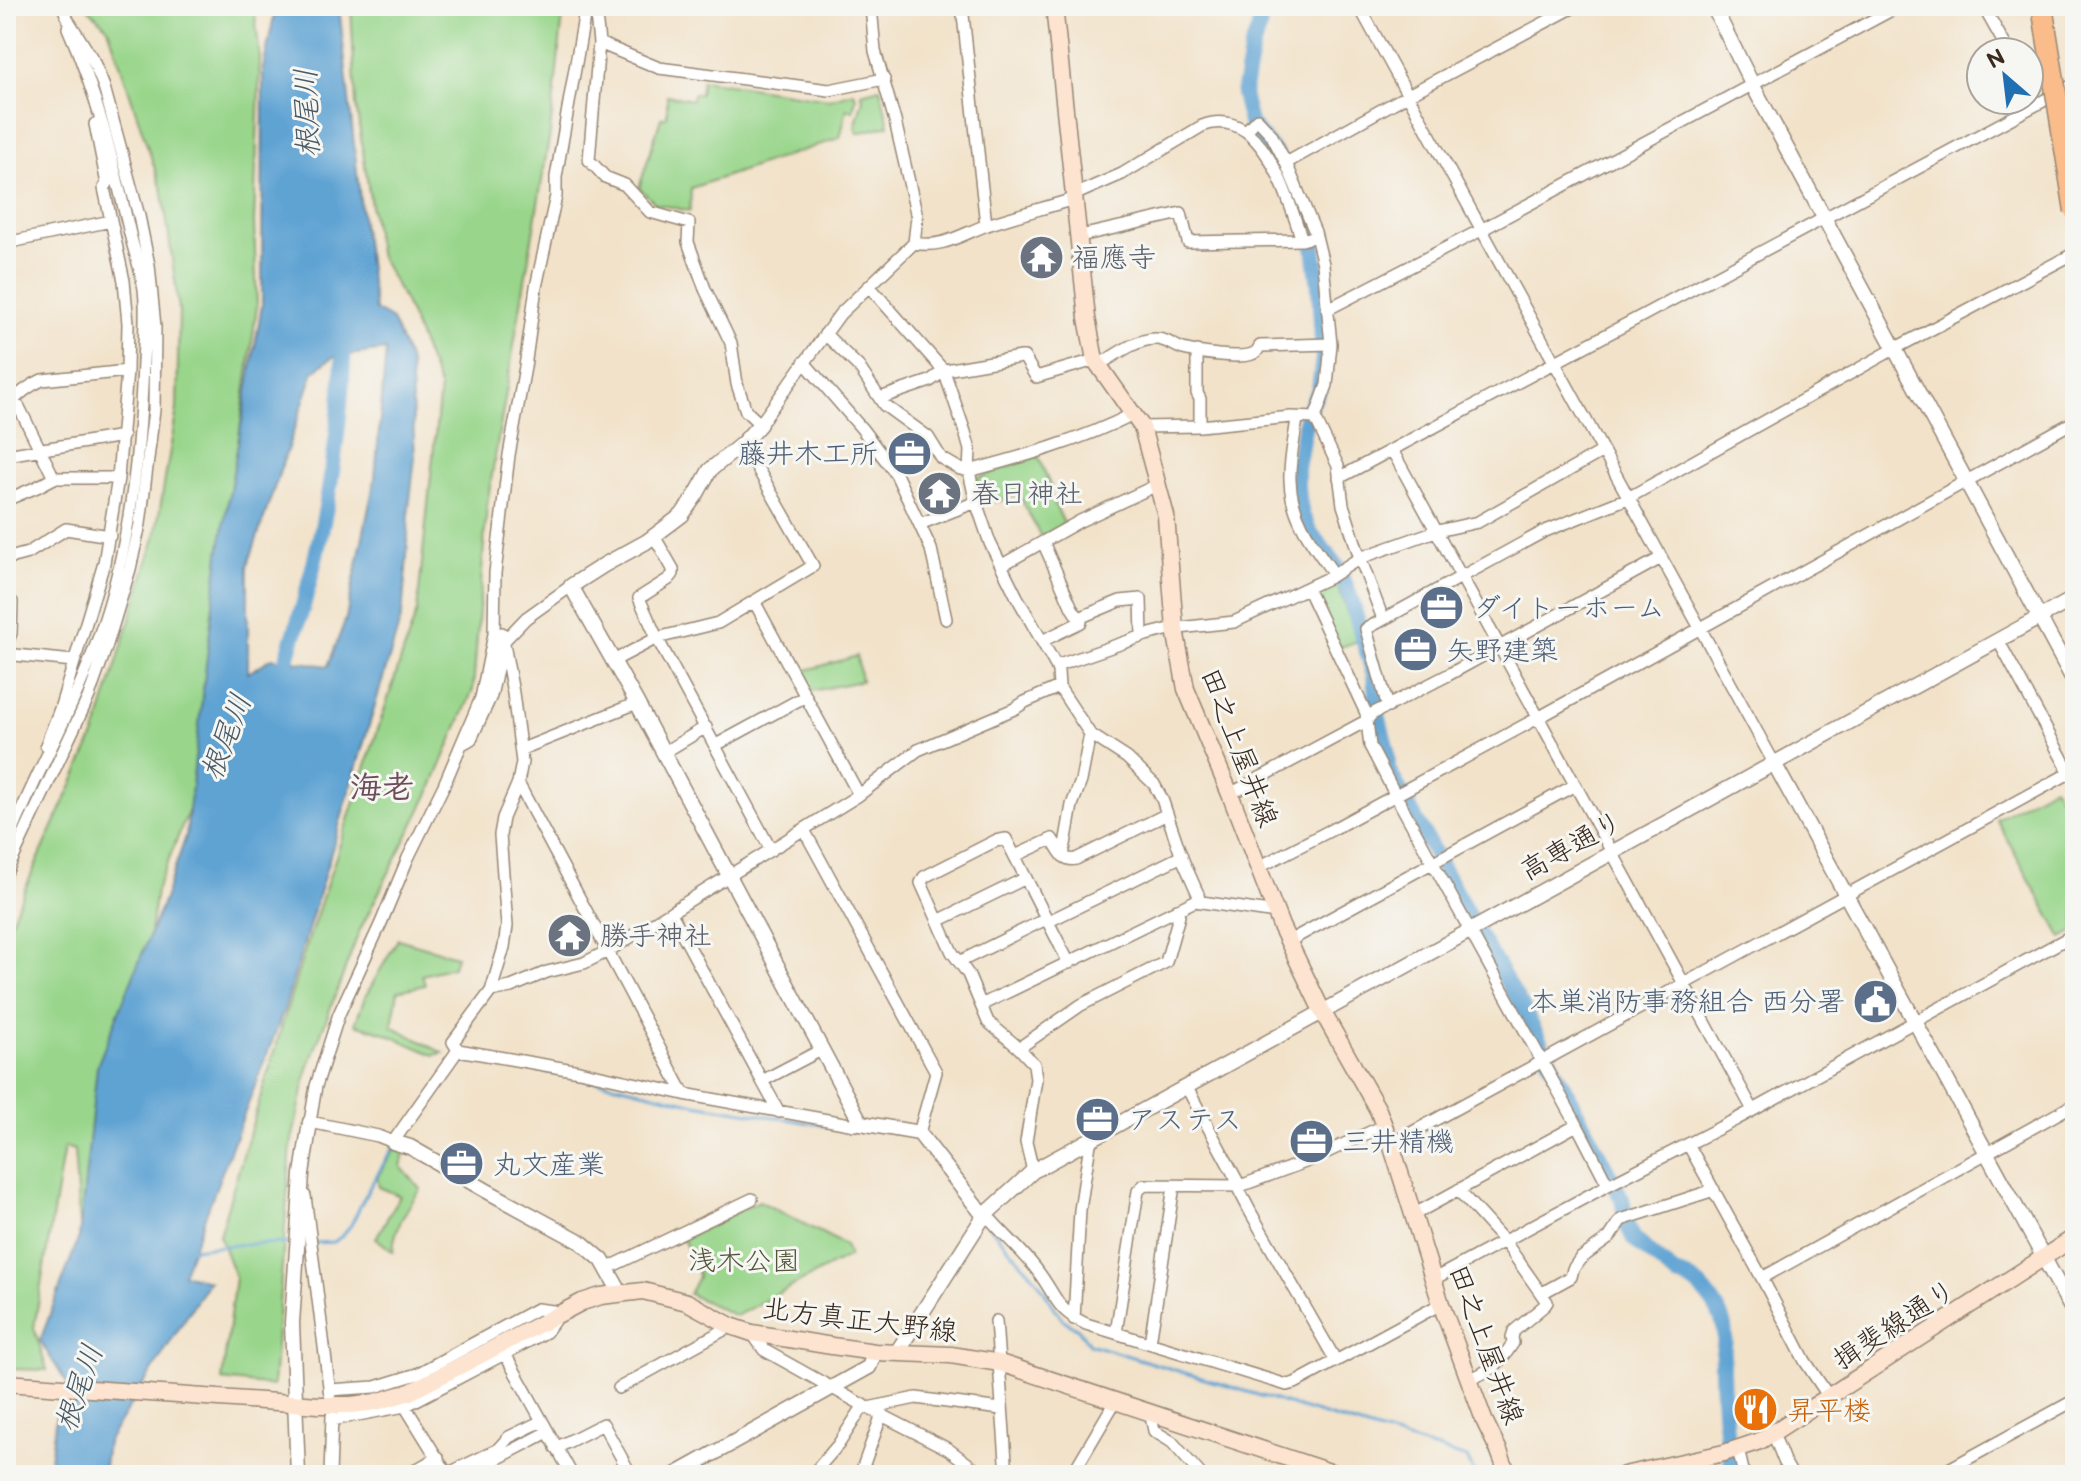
<svg xmlns="http://www.w3.org/2000/svg" width="2081" height="1481" font-family="'Balsamiq Sans','Klee One',sans-serif">
<style>
.green{fill:#99d68b;stroke:#6a8054;stroke-width:2}
.water{fill:#5ea3d3;stroke:#4c6678;stroke-width:2;fill-rule:evenodd}
.lines{fill:none;stroke-linecap:round;stroke-linejoin:round}
.stream{stroke:#5ea3d3;stroke-width:3}
.river{stroke:#5ea3d3;stroke-width:16}
.minor-casing{stroke:#968674;stroke-width:14}
.tertiary-casing{stroke:#968674;stroke-width:17}
.secondary-casing{stroke:#968674;stroke-width:19}
.minor{stroke:#fff;stroke-width:11}
.tertiary{stroke:#fff;stroke-width:14}
.secondary{stroke:#fde4d0;stroke-width:16}
.motorway-bridge-casing{stroke:#968674;stroke-width:23;stroke-linecap:butt}
.motorway-bridge{stroke:#f9bc8a;stroke-width:20}
.labels{text-anchor:middle;stroke-width:6;stroke-linejoin:round;paint-order:stroke}
.worship-label{font-size:28px;fill:#5b616d;stroke:#f6f6f2;text-anchor:start}
.service-label{font-size:28px;fill:#4e5e75;stroke:#f6f6f2;text-anchor:start}
.street-label{font-size:28px;fill:#3b2a1e;stroke:#f6f6f2}
.park-label{font-size:28px;fill:#525539;stroke:#f6f6f2}
.food-label{font-size:28px;fill:#c56008;stroke:#f6f6f2;text-anchor:start}
.water-label{font-size:30px;font-style:italic;fill:#495a66;stroke:#f6f6f2}
.quarter-label{font-size:32px;font-weight:bold;fill:#6d4d59;stroke:#f6f6f2}
</style>
<rect width="100%" height="100%" fill="#f6f6f2"/>
<filter id="ink" filterUnits="userSpaceOnUse"><feTurbulence type="fractalNoise" baseFrequency=".0125" numOctaves="2"/><feDisplacementMap in="SourceGraphic" scale="16" xChannelSelector="R" yChannelSelector="G"/><feConvolveMatrix kernelMatrix="1 2 1 2 8 2 1 2 1" color-interpolation-filters="sRGB"/></filter>
<filter id="wash" filterUnits="userSpaceOnUse"><feTurbulence type="fractalNoise" baseFrequency=".006" numOctaves="4" result="noise"/><feDisplacementMap in="SourceGraphic" scale="32" xChannelSelector="R" yChannelSelector="G"/><feGaussianBlur stdDeviation="1.8" result="paint"/><feColorMatrix in="noise" values="0 0 0 0 0 0 0 0 0 0 0 0 0 0 0 0 0 1.4 0 .05"/><feComposite in="paint" operator="in"/></filter>
<g filter="url(#wash)">
<rect width="100%" height="100%" fill="#f2e2c9"/>
<path class="green" d="M87 6H254L260 58 254 222 257 306 224 545 205 770 156 891 124 1107 79 1223 74 1150 64 1147 34 1328 47 1370 6 1369V937L15 911 95 734 155 538 177 409 179 309 163 193 108 28 89 10Z
M351 6H564L550 133 487 504 473 690 431 789 359 932 308 1068 291 1145 273 1386 222 1380 235 1277 219 1235 303 956 417 611 440 388 405 302 378 253 356 105Z
M702 80 829 99 854 92 856 97 853 111 847 109 840 138 691 188 690 211 656 204 639 188 661 118 667 117V95L692 100 693 94H700Z
M880 88 889 125 858 133 855 127 863 99 861 93Z
M1038 456 1052 490 1048 492 1064 523 1041 537 1019 495 996 502 988 484 979 487 977 478Z
M1334 578 1358 641 1338 648 1311 589Z
M857 656 861 681 812 691 799 672Z
M2054 786 2075 824V931L2062 938 1996 819Z
M398 939 456 956 453 967 422 975 425 985 398 991 392 1026 443 1053 434 1055 382 1032 355 1024 365 997Z
M395 1148 404 1154 401 1167 421 1189C408 1206 393 1230 393 1252L376 1238 400 1196 379 1187 377 1178Z
M759 1201 845 1245 849 1256 736 1316 689 1294 698 1277 697 1269 683 1239Z"/>
<path class="water" d="M276 6H339L363 227 375 310 392 320 410 363 415 457 409 509 407 558 402 615 284 1010 183 1274 209 1281 107 1442 103 1475H48L56 1415 67 1421 75 1396 40 1341 79 1237 97 1066 164 899 186 836 219 553 262 305 263 69ZM386 350 375 478 346 618 328 666 272 658 248 673V565L314 371 333 357Z"/>
<g class="lines">
<path class="stream" d="M495 1062 622 1086 695 1104 829 1126
M410 1127 460 1059 472 1057
M989 1226 1037 1280 1062 1319 1078 1329 1089 1344 1467 1458 1475 1475
M314 1243 334 1242 342 1236 351 1225 368 1190 393 1148
M190 1249 246 1244 294 1243"/>
<path class="river" d="M1261 6 1259 29 1252 47 1243 94 1250 123 1276 155 1293 192
M1313 239 1319 287 1323 359 1319 390 1307 412 1297 467V488L1302 515 1310 532 1340 571 1350 596 1374 675 1378 715 1387 751 1388 769 1479 935 1521 1005 1622 1199 1627 1225 1634 1239 1676 1275C1698 1277 1720 1307 1724 1327 1727 1344 1721 1355 1722 1370 1723 1404 1725 1442 1735 1475
M279 681C319 569 341 453 344 335"/>
</g>
</g>
<g filter="url(#ink)">
<g class="lines">
<defs>
<path id="minor" d="M595 6 599 43 589 160 605 177 625 185 650 212 689 223 688 242 705 289 731 343 737 384 746 411 760 424 840 314 914 243 917 217 895 121 875 51 871 6
M962 6 986 225
M1359 6 1774 763
M1983 6 2009 52
M599 43 659 68 829 90 884 79
M2029 89 2036 104
M95 124 107 184 104 188 124 281 128 323 127 371
M1246 131C1276 155 1290 204 1302 240
M1286 163 1408 95 1576 6
M1080 236 1181 213 1188 242 1302 240 1316 236
M6 243 111 221
M914 243C942 249 962 234 987 225 1014 216 1041 209 1067 201L1076 194 1122 174 1202 126C1217 120 1232 122 1246 131L1257 119 1271 134 1286 163 1315 232 1323 264 1331 344 1327 385 1315 418 1338 466 1343 505 1360 558 1330 577 1234 622 1170 629 1146 635 1056 666
M1328 309 1481 230 1899 6
M825 334 859 367 884 405 928 437 941 458 960 469 969 471C1025 456 1080 441 1133 414
M1197 351V393L1200 399V426
M804 362 862 429 896 474 931 549 946 619
M1098 365C1115 356 1134 340 1154 339 1166 338 1173 346 1183 349 1198 353 1238 359 1252 354 1257 352 1257 351 1260 346L1331 344
M880 398 930 381 945 370 1021 357H1024L1036 377 1095 360
M11 402 19 407 54 478
M6 407C18 396 26 387 42 380L127 371 118 478 104 563 60 709 46 745
M1297 418C1295 437 1289 460 1290 480 1291 518 1313 545 1334 574
M1142 427 1200 426 1291 417 1315 418
M1392 450 1753 1110
M6 455 123 436
M1339 478 2075 84
M6 500 37 487 54 478H118
M920 524 976 502
M654 536 673 569V574L669 579 639 598 657 638 771 850
M6 559 28 553 66 529 110 536
M1002 565 1080 521 1157 485
M1307 588 1366 713 1370 746 1396 796 1577 1125 1608 1185
M6 601 12 602 11 633 6 646
M754 601 859 795
M1079 618 1120 601 1141 599 1142 636
M1383 619 1360 558 1433 532 1478 522 1603 451
M1998 640 2070 773
M1042 641 1081 622 1072 608 1043 542
M6 654 73 661
M613 661 657 638 718 623 813 566 743 443
M1059 687 1090 734 1127 758 1154 784 1162 799 1182 858 1198 894 1199 901
M1388 707 1366 629 1543 532 1628 498 1894 349 2075 253
M464 743 471 739 491 696 503 642 526 618 571 586
M716 745 806 696
M522 749 637 703
M663 753 706 727
M518 783 684 1094
M1230 794 1366 721 1372 714 1448 675 1661 558
M804 830 936 1072 919 1133
M6 847C34 775 74 709 99 636 130 551 140 452 143 362 144 338 147 313 144 289 141 268 132 246 128 225 112 158 96 91 68 28
M1015 856 1052 839C1059 849 1062 862 1076 859L1167 814
M1063 856 1072 805 1081 781 1090 734
M1259 867 1335 828 1538 718 2075 421
M6 873 89 696 106 648 130 569 140 524 154 410 155 327 149 265 139 216 104 87 93 60 68 20 63 6
M671 913 762 1081
M938 921 1026 878
M1047 922 1182 856
M1289 941 1575 785
M959 962 1046 919
M491 991 511 987 547 972 584 963 608 951 859 795 918 750 1014 709 1025 702 1059 687 1058 671 1056 666 1017 597 990 543 975 499 969 471 970 450 965 432 944 371 869 286
M981 1005 1195 901 1276 913
M1019 1048 1081 1005 1166 962 1179 916 1177 909
M458 1050 393 1142 378 1136 310 1122 316 1086 339 1014 381 923 408 858 444 785 481 698 494 634 495 573 509 455 525 367 536 287 556 196V177L586 6
M458 1050 453 1042 491 991 504 947 507 926 500 835 503 818 518 783 522 762 513 693 502 633
M458 1050 579 1071 684 1094 855 1125 861 1123
M1186 1086 1240 1186 1239 1190 1251 1213 1336 1361
M779 1112 762 1081 821 1050
M1391 1144 2075 770
M1688 1144 1762 1278 1805 1361 1829 1397
M1033 1171 1026 1142 1036 1079 1034 1064 1019 1048 988 1022 968 974 952 952 921 883 924 877 995 841 1006 839 1069 963
M1458 1190 1505 1242 1547 1302 1545 1305 1514 1331 1512 1337 1513 1343C1498 1366 1494 1368 1469 1380
M305 1196 330 1394
M1413 1215 1577 1125
M984 1216 992 1221C1007 1238 1026 1254 1039 1273 1057 1297 1056 1310 1086 1324L1287 1385 1295 1383 1441 1304
M608 1268 752 1199
M1762 1278 2075 1104
M1434 1279 1610 1184 1737 1119 2075 934
M1542 1293 1571 1277 1573 1269 1580 1259 1609 1238 1621 1220 1714 1190
M1074 1319 1080 1210 1091 1137
M996 1321 1007 1475
M752 1333 764 1350 868 1408 948 1449 983 1475
M1116 1333 1138 1191 1144 1185 1240 1186 1308 1161 1383 1126
M1150 1343 1174 1186
M505 1354 572 1475
M619 1388 731 1326
M329 1390 375 1387 417 1374 537 1309 561 1312
M405 1406 447 1474 497 1450 509 1437 542 1421
M868 1408 916 1398 1001 1409
M1150 1411 1154 1431 1172 1442 1201 1475
M332 1420 405 1406 546 1332 556 1318
M1773 1433 1784 1461 1792 1475
M556 1448 603 1424 631 1475
M1738 1449 1744 1475
M330 1475 332 1416
M407 1475 438 1457
M466 1475 548 1432
M812 1475 838 1445 864 1405
M860 1475 882 1414
M1069 1475 1073 1473 1116 1400
M1938 1475 2075 1400"/>
<path id="tertiary" d="M1713 6 1752 84 2075 683
M760 424 743 443 710 470 696 495 682 515 646 542 604 565 571 586 637 703 861 1123 919 1133 984 1216
M1774 763 2075 1315
M393 1142 410 1147 487 1191 581 1242 602 1260 620 1292
M897 1352 984 1216 1033 1171 2075 598
M298 1475 292 1323 302 1174 310 1122
M675 1475 869 1367 875 1352"/>
<path id="secondary" d="M1054 6 1087 318 1095 360 1142 427 1166 516 1175 629 1186 689 1230 794 1281 926 1322 1011 1378 1110 1391 1144 1441 1304 1484 1420 1499 1451 1508 1475
M6 1383 319 1405H351L376 1402 410 1392 582 1302 601 1296 643 1291 687 1302 731 1326 752 1333 832 1346 875 1352 951 1355 1000 1363 1339 1475
M1624 1475 1724 1453 1760 1441 2075 1237"/>
</defs>
<use href="#minor" class="minor-casing"/>
<use href="#tertiary" class="tertiary-casing"/>
<use href="#secondary" class="secondary-casing"/>
<use href="#minor" class="minor"/>
<use href="#tertiary" class="tertiary"/>
<use href="#secondary" class="secondary"/>
<defs>
<path id="motorway-bridge" d="M2042 6 2075 211"/>
</defs>
<use href="#motorway-bridge" class="motorway-bridge-casing"/>
<use href="#motorway-bridge" class="motorway-bridge"/>
</g>
</g>
<defs>
<symbol id="temple-disc" viewBox="-11 -11 22 22"><circle r="9.5" fill="#6b7280" stroke="#f6f6f2"/><path d="M0-6L5-2H3V0L6.5 2.5H4V6H1.5V3h-3V6H-4V2.5H-6.5L-3 0V-2H-5Z" fill="#fff"/></symbol>
<symbol id="office-disc" viewBox="-11 -11 22 22"><circle r="9.5" fill="#5c6f8a" stroke="#f6f6f2"/><path d="M-6-3h4V-5.5h4V-3h4V5H-6ZM-1-4.5V-3h2v-1.5ZM-6 0V1H6V0Z" fill="#fff"/></symbol>
<symbol id="civic-disc" viewBox="-11 -11 22 22"><circle r="9.5" fill="#5c6f8a" stroke="#f6f6f2"/><path d="M-.6-6.5H3V-4.5H.6V-3L4-1V1h2V6H-6V1h2V-1L-.6-3ZM-1.2 2.5V6h2.4V2.5Z" fill="#fff"/></symbol>
<symbol id="restaurant-disc" viewBox="-11 -11 22 22"><circle r="9.5" fill="#e8710a" stroke="#f6f6f2"/><path d="M-5-6h1v4h1v-4h1v4h1v-4h1v5L-1.5 .5V6h-2V.5L-5-1ZM5-6V6H3V1.5H1.5Q1.5-4 5-6Z" fill="#fff"/></symbol>
</defs>
<g fill-rule="evenodd">
<use href="#temple-disc" x="1016" y="232" width="51" height="51"/>
<use href="#office-disc" x="884" y="428" width="51" height="51"/>
<use href="#temple-disc" x="914" y="468" width="51" height="51"/>
<use href="#office-disc" x="1416" y="582" width="51" height="51"/>
<use href="#office-disc" x="1390" y="624" width="51" height="51"/>
<use href="#temple-disc" x="544" y="910" width="51" height="51"/>
<use href="#civic-disc" x="1850" y="976" width="51" height="51"/>
<use href="#office-disc" x="1072" y="1094" width="51" height="51"/>
<use href="#office-disc" x="1286" y="1116" width="51" height="51"/>
<use href="#office-disc" x="436" y="1138" width="51" height="51"/>
<use href="#restaurant-disc" x="1730" y="1384" width="51" height="51"/>
</g>
<g class="labels">
<g class="worship-label">
<text x="1072" y="267">福應寺</text>
<text x="971" y="503">春日神社</text>
<text x="600" y="945">勝手神社</text>
</g>
<g class="service-label">
<text x="878" y="463" text-anchor="end">藤井木工所</text>
<text x="1473" y="617">ダイトーホーム</text>
<text x="1446" y="660">矢野建築</text>
<text x="1845" y="1011" text-anchor="end">本巣消防事務組合 西分署</text>
<text x="1128" y="1129">アステス</text>
<text x="1342" y="1151">三井精機</text>
<text x="493" y="1174">丸文産業</text>
</g>
<g class="street-label">
<text transform="translate(1240 747) rotate(69)" y="10">田之上屋井線</text>
<text transform="translate(1571 845) rotate(-29)" y="10">高専通り</text>
<text transform="translate(860 1319) rotate(7)" y="10">北方真正大野線</text>
<text transform="translate(1894 1324) rotate(-33)" y="10">揖斐線通り</text>
<text transform="translate(1487 1344) rotate(70)" y="10">田之上屋井線</text>
</g>
<g class="park-label">
<text x="744" y="1270">浅木公園</text>
</g>
<g class="food-label">
<text x="1787" y="1420">昇平楼</text>
</g>
<g class="water-label">
<text transform="translate(307 113) rotate(-92)" y="10">根尾川</text>
<text transform="translate(226 737) rotate(-69)" y="10">根尾川</text>
<text transform="translate(79 1388) rotate(-71)" y="10">根尾川</text>
</g>
<g class="quarter-label">
<text x="382" y="798">海老</text>
</g>
</g>
<rect width="2081" height="1481" fill="none" stroke="#f6f6f2" stroke-width="32"/>
<g transform="translate(2005 76) rotate(332)"><circle r="38" fill="#f6f6f2" stroke="#aba49d" stroke-width="2"/>
<path d="M0-6L14 30L0 20L-14 30Z" fill="#1f6fb2"/>
<text y="-12" font-size="22" font-weight="bold" text-anchor="middle" fill="#3b2a1e">N</text>
</g>
</svg>
